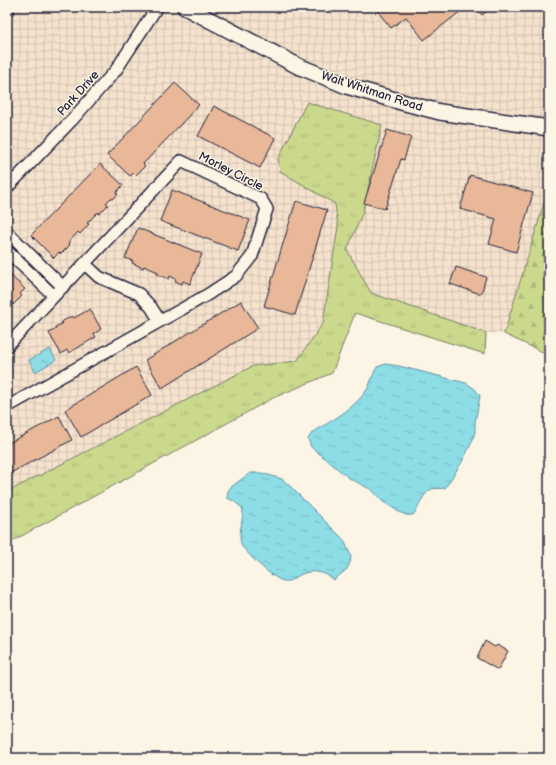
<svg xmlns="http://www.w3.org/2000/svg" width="556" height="765" font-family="'Balsamiq Sans',sans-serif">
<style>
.industrial{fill:url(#industrial-grid)}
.grass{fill:url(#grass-tufts);stroke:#767e64}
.forest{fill:url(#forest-firs);stroke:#767e64}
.water{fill:url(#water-ripples);stroke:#6292a2}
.building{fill:#e8b899;stroke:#22223b}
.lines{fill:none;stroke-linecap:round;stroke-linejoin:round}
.street-casing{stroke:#22223b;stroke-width:14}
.secondary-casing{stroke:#22223b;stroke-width:18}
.path{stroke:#22223b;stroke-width:2.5;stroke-dasharray:4 3;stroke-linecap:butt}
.street{stroke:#fcf5e5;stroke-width:11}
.secondary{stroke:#fcf5e5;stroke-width:15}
.labels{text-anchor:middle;stroke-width:3;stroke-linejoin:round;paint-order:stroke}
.street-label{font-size:12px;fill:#22223b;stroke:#fcf5e5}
</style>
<defs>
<pattern id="industrial-grid" width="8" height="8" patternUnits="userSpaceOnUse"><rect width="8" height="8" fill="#f6e3ce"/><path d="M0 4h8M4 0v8" fill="none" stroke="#d3c2b2"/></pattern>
<pattern id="grass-tufts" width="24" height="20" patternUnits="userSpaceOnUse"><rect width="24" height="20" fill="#cbd98d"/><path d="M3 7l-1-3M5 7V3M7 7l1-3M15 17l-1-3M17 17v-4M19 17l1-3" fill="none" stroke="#aeba7b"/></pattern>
<pattern id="forest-firs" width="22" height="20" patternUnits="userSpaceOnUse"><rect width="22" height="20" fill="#cbd98d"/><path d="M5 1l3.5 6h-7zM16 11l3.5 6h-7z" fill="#aeba7b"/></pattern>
<pattern id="water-ripples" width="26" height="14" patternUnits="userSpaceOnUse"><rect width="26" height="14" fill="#8cdde6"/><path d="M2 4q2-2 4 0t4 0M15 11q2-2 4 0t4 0" fill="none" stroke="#78bdc6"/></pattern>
</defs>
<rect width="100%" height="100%" fill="#fcf5e5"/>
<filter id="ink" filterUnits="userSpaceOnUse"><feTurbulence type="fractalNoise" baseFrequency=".025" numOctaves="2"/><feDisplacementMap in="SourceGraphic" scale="8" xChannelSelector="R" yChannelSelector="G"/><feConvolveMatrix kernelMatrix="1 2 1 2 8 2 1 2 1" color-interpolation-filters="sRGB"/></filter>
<g filter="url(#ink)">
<path class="industrial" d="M7 7H549V355L504 334 487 333 485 354 355 313 332 373 273 398 7 539Z"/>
<path class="grass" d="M307 102 382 125 363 212 347 250 371 293 486 333 485 354 355 313 332 373 273 398 7 544V492L253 366 297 361 323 323 338 226 335 204 280 171 278 159Z"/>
<path class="forest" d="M549 187V355L504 334Z"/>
<path class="water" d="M50 349 56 360 35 372 29 360Z
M386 364 399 366 466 383 475 389 480 396 475 422V432L472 442 462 462 445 488C441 489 436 488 432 489 423 492 419 508 413 515H406L399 512 382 501 372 490 349 478 311 447 308 439 312 433C332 420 355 409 368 388 371 381 373 374 377 367Z
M250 473H262L282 479 292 488 344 540 351 556 350 563 347 569 334 580C324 571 310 569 298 576 293 579 290 582 284 581 274 580 247 554 242 546 241 544 240 539 240 537 240 528 243 519 243 509L234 501 227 498 228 491 231 487Z"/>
<path class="building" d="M374 7H466L424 40 406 17 391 28Z
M475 7H492L482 15Z
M175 83 199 105 143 164 145 166 136 175 134 173 130 176 107 155Z
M214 106 275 138 260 168 198 136Z
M387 130 411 137 404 160 401 159 385 209 364 203Z
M100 164 123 185 116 193 118 194 113 199 111 198 106 203 108 205 99 214 98 212 87 223 89 224 80 234 78 232 68 243 70 245 61 254 59 252 54 258 31 235Z
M470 175 533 193 516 252 489 244 496 219 460 209Z
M172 190 250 220 238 251 160 221Z
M296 201 327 210 295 315 264 306Z
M138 228 202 254 190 284 183 281 182 284 175 281 176 279 170 276 169 279 157 274 158 272 144 266 143 268 132 263 133 261 125 258Z
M456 267 486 277 481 294 450 284Z
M7 272 25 289 20 294 22 296 13 305 12 303 7 308Z
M241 301 258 328 162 388 145 360Z
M90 309 101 329 94 334 96 337 69 353 67 350 61 354 49 333 56 329 55 327 62 324 61 322 72 316 74 318Z
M136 367 152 395 81 437 65 410Z
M59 416 72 440 7 475V444Z
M485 641 495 647 497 645 508 651 498 670 477 658Z"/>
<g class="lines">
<defs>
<path id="street" d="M7 188 72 120 116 70 157 7
M7 232 63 287
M7 251 54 296
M85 264 99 277 139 294 151 307 160 321
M7 346 181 161 261 199 267 209 252 256 236 276 207 295 7 407"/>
<path id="secondary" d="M185 7 298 66 347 86 405 103 440 112 549 128"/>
</defs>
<use href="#street" class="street-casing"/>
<use href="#secondary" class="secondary-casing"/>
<path class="path" d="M7 19 19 7"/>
<use href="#street" class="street"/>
<use href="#secondary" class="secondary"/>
</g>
</g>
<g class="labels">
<g class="street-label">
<text transform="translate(372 91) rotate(18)" y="4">Walt Whitman Road</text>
<text transform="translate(78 93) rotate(-48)" y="4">Park Drive</text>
<text transform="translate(231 171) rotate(27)" y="4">Morley Circle</text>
</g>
</g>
<rect width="556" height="765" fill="none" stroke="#fcf5e5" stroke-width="24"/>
<rect x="12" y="12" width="532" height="741" fill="none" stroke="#22223b" stroke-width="1.5" filter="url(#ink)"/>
</svg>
